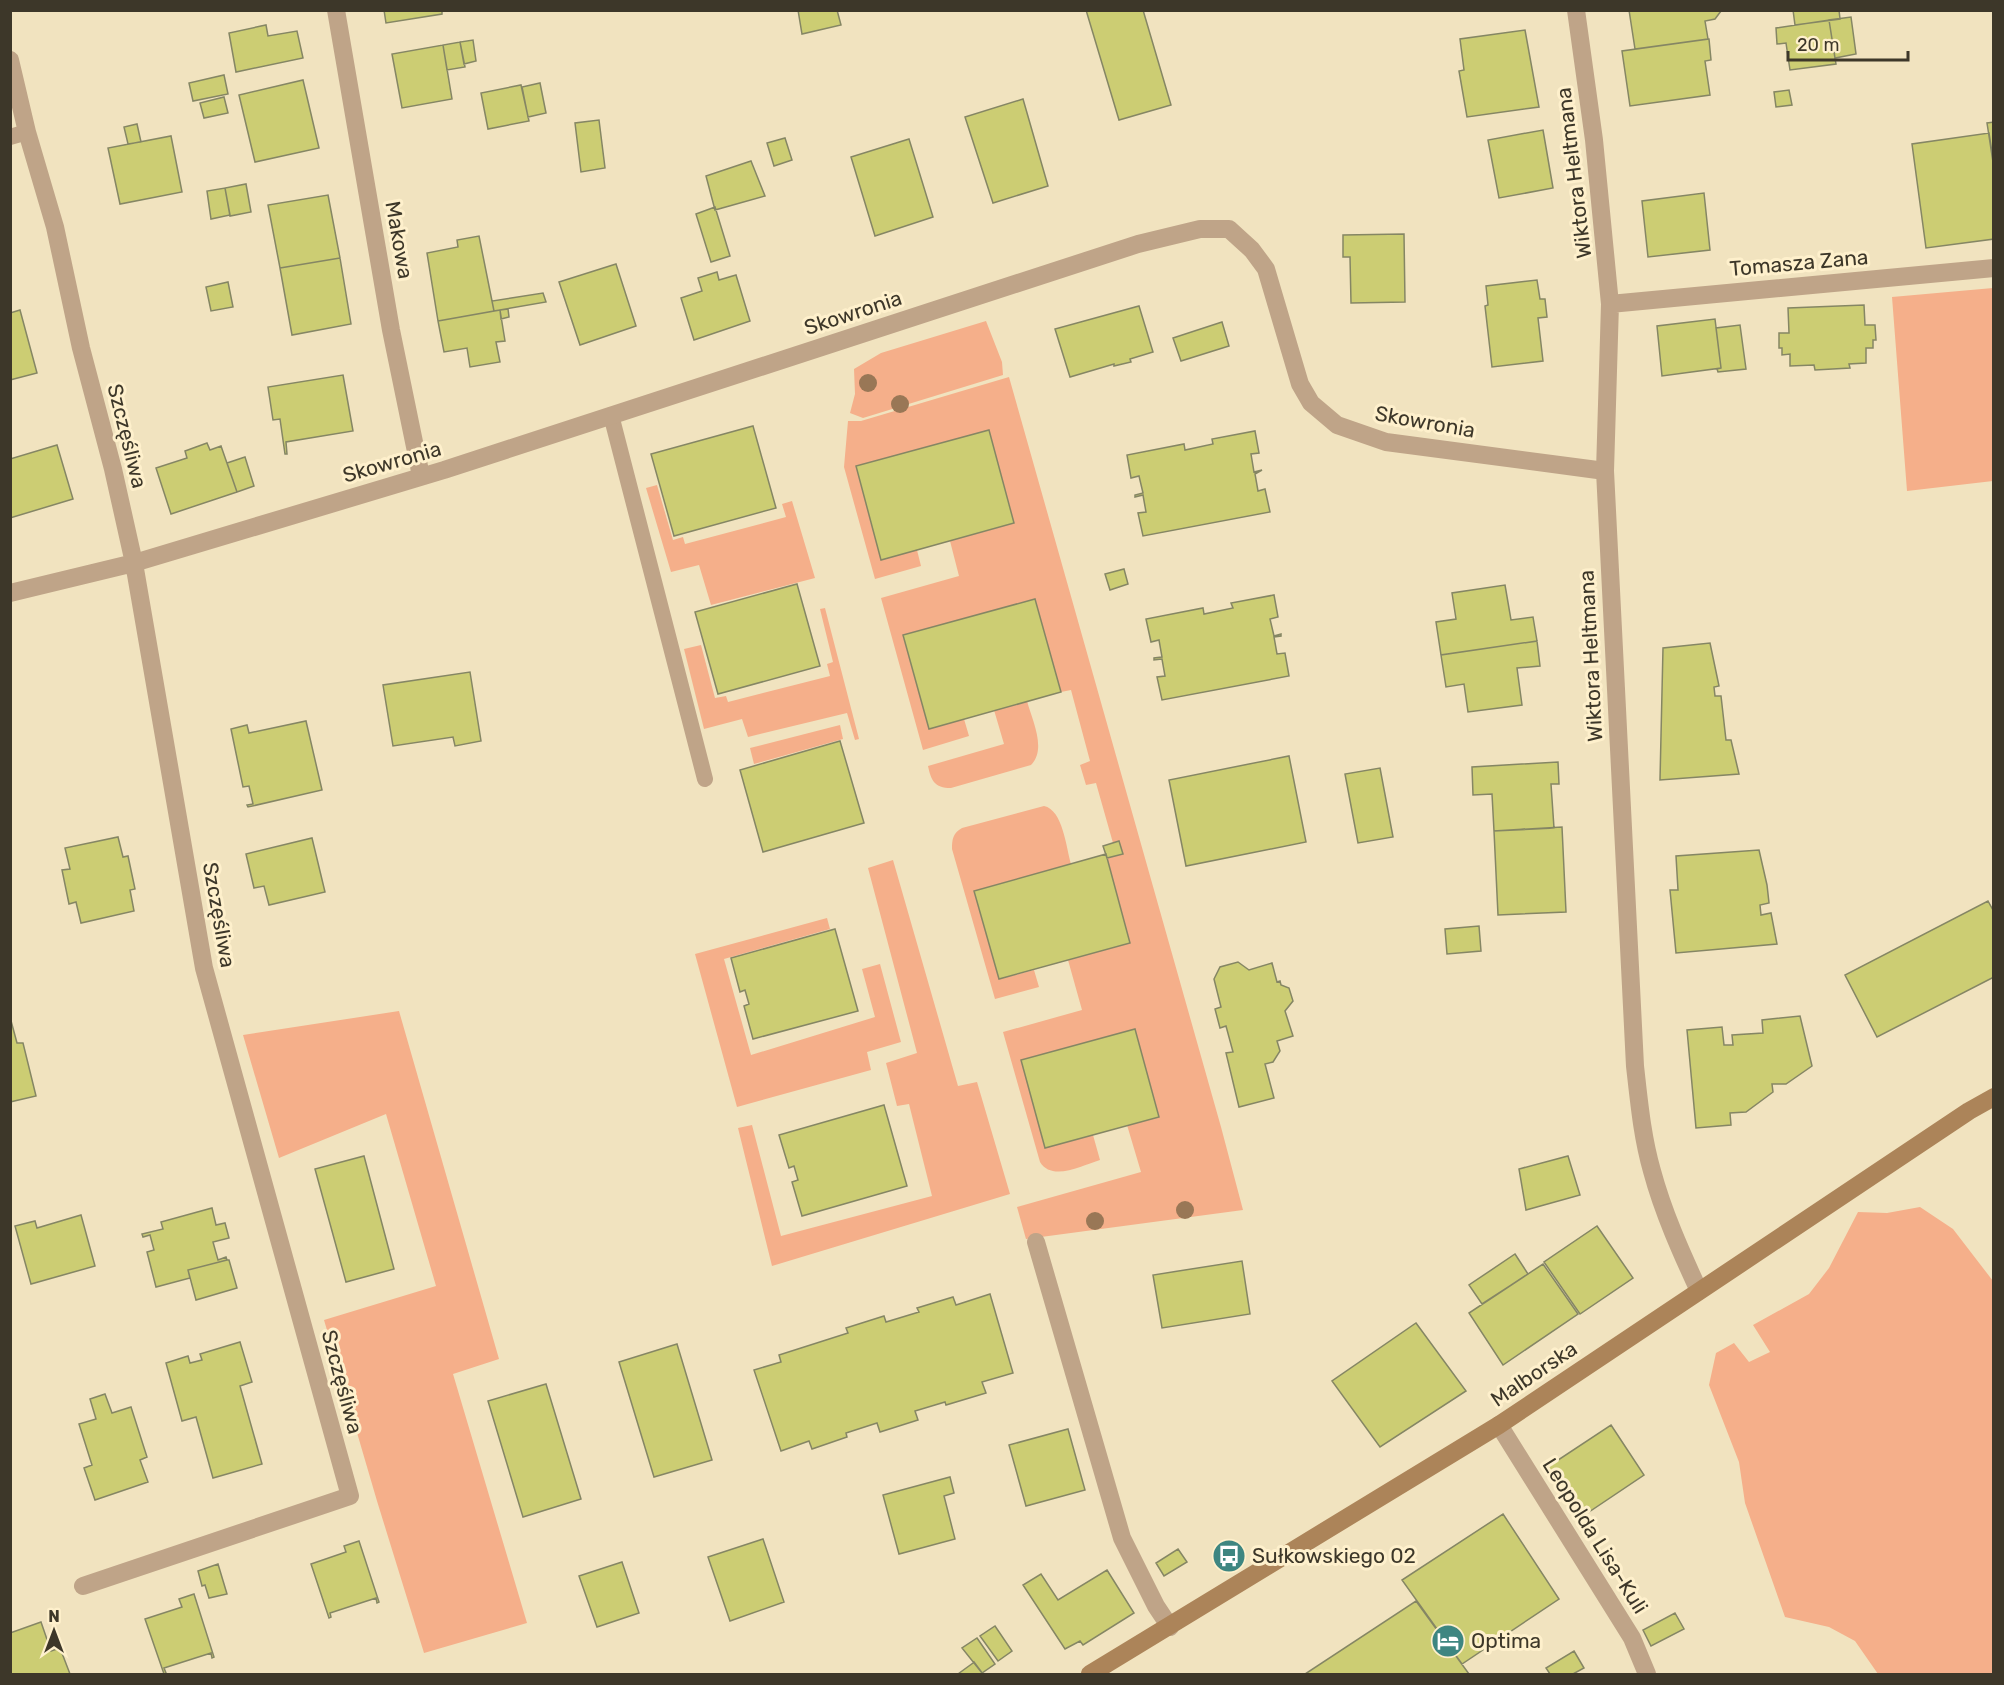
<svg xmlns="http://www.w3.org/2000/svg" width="2004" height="1685" font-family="Rubik,sans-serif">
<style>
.green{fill:#f5af8a}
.building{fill:#cccd73;stroke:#858664;stroke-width:1.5}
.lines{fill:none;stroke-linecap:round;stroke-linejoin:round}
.lane{stroke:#bfa488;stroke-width:16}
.street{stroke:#bfa488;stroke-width:18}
.secondary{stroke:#ac8459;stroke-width:18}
.tree{fill:#997756}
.labels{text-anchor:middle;stroke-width:6;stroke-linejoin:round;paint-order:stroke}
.street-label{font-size:21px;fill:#3d3729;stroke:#fef0cc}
.poi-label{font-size:21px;fill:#3d3729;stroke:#fef0cc;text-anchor:start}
</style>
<rect width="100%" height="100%" fill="#f1e3bf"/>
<path class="green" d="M1993 288V481L1907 491 1892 297Z
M986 321 1002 362 1003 375 863 418 850 413 855 394 854 369 881 353Z
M1009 377 1221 1127 1243 1210 1026 1239 1017 1207 1141 1172 1127 1125 1159 1116 1135 1029 1021 1060 1045 1148 1093 1135 1100 1160C1083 1165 1052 1182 1040 1162L1003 1032 1082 1010 1068 960 1130 943 1107 858 1123 854 1119 842 1113 843 1096 783 1086 785 1080 765 1090 761 1071 690 1061 692 1035 599 903 636 929 728 964 719 969 736 923 750 881 598 959 576 950 541 1014 523 989 430 917 550 921 566 875 579 844 467 848 421H861Z
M657 485 673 540 683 537 685 544 786 517 782 504 792 501 815 578 711 605 699 565 671 572 646 488Z
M825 608 859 739 855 740 847 713 748 737 742 719 704 729 684 649 701 645 715 698 726 696 728 702 830 676 827 664 833 662 820 609Z
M1027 701C1032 720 1047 749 1031 765L951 788C934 788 931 780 928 766L1004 744 994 710Z
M840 725 843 739 754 764 750 748Z
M1044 806C1063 810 1066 847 1071 864L974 891 999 979 1034 970 1039 987 995 999 952 849C952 839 953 833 962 828Z
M893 860 958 1086 977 1082 1010 1194 772 1266 738 1128 752 1125 781 1236 932 1196 909 1104 897 1106 886 1063 917 1053 868 868Z
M827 918 830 929 724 959 751 1055 875 1017 862 969 880 964 901 1042 867 1052 871 1070 737 1107 695 954Z
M399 1011 499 1359 453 1374 527 1623 424 1653 377 1501 324 1320 436 1286 386 1114 279 1158 243 1035Z
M1920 1207 1953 1229 1993 1281V1674H1878L1855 1641 1829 1627 1785 1617 1745 1503 1739 1462 1709 1385 1716 1353 1734 1343 1749 1362 1770 1352 1753 1325 1809 1294 1829 1268 1858 1212 1887 1213Z"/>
<path class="building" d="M384 10H442V14L386 23Z
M798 10H837L841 25 802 34Z
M1086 10H1143L1171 105 1119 120Z
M1629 10H1720L1721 11 1715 19 1705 21 1708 39 1635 49Z
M1793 10H1839L1840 19 1795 25Z
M1851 17 1856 54 1835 58 1829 20Z
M1829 20 1836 64 1790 70 1786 43 1777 44 1776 28Z
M266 25 268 36 297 31 303 58 236 72 229 33Z
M1525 30 1539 107 1467 117 1459 71 1464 70 1460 39Z
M1709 39 1711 60 1705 61 1710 95 1630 106 1622 51Z
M473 40 476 61 464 64 460 42Z
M460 42 465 67 447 70 443 45Z
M443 45 452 99 402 108 392 54Z
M224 75 228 94 193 101 189 83Z
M303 80 319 148 255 162 239 95Z
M540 83 546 113 528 117 522 87Z
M521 85 529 121 488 129 481 93Z
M1789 90 1792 105 1776 107 1774 92Z
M224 97 228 113 204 118 200 103Z
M1023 99 1048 186 993 203 965 117Z
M599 120 605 168 581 172 575 123Z
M1994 122V162H1993L1987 123Z
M137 124 141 142 128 144 124 127Z
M1543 130 1553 188 1499 198 1488 140Z
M1989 133 1994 165V239L1926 248 1912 144Z
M171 136 182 192 120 204 108 148Z
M785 138 792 160 774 166 767 143Z
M909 139 933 217 875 236 851 157Z
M751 161 765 196 715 210 706 176Z
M246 184 251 212 230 216 225 188Z
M225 188 230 215 211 219 207 191Z
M1704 193 1710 250 1648 257 1642 201Z
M328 195 340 258 280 268 268 205Z
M715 207 730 256 711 262 696 214Z
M1404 234 1405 302 1351 303 1350 257H1343V235Z
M479 236 494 311 438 321 427 253 458 247 457 240Z
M340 258 351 324 292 335 280 268Z
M616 264 636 326 580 345 559 282Z
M717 272 719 280 736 275 750 321 694 340 681 298 702 291 698 278Z
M1537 280 1540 299H1545L1547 317 1538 318 1543 361 1492 367 1485 306 1488 305 1486 286Z
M228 282 233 307 211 311 206 287Z
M543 293 546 302 494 311 492 301Z
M1864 305 1865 325H1875L1876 340H1873V348H1866V363L1849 364 1850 368 1815 370 1814 365 1790 366V354L1782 355V348H1779V333H1789L1788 308Z
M1139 306 1153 352 1130 359 1131 362 1114 366V364L1070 377 1055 329Z
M508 309 509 317 501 319 500 310Z
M20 310 37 373 10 380V313Z
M500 310 505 341 496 342 500 362 470 367 467 348 444 352 438 321Z
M1715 319 1721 368 1662 376 1657 326Z
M1222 322 1229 346 1181 361 1173 338Z
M1740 325 1746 369 1718 372 1717 369 1721 368 1716 328Z
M343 375 353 431 286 442 287 454H285L280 419 273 420 268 387Z
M753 426 776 508 674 536 651 454Z
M989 430 1014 523 881 560 856 466Z
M1255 431 1259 453 1251 454 1254 472 1262 470 1255 474 1258 491 1265 489 1270 512 1143 536 1138 513 1146 512 1143 495 1135 497V495L1143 493 1139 476 1131 478 1127 455 1184 444 1185 450 1213 444 1212 439Z
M207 443 210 450 221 446 237 492 171 514 156 468 187 458 185 451Z
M57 445 73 499 10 518V459Z
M245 457 254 486 237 492 227 463Z
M1124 569 1128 584 1110 590 1105 574Z
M797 584 820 666 718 694 695 612Z
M1505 585 1511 620 1533 617 1537 641 1441 655 1436 622 1456 619 1452 593Z
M1274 595 1278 617 1270 619 1274 636 1281 634V636L1274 637 1277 654 1285 653 1289 676 1162 700 1157 677 1165 676 1162 659 1154 660V658L1162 657 1159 640 1151 642 1146 619 1203 608 1204 614 1233 608 1231 603Z
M1035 599 1061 692 929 729 903 635Z
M1537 641 1540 666 1517 668 1522 705 1468 712 1464 684 1446 687 1441 655Z
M1710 643 1719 686 1714 687 1715 696H1721L1726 740H1731L1739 774 1660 780 1663 648Z
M470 672 481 741 455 746 453 737 393 746 383 685Z
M306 721 322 790 248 807 247 805 253 804 249 786 243 787 231 729 247 725 249 733Z
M840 741 864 823 763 852 740 770Z
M1289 756 1306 842 1186 866 1169 780Z
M1558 762 1559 784H1551L1554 828 1494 831 1492 794 1473 795 1472 767Z
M1380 768 1393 837 1358 843 1345 774Z
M1562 827 1566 912 1498 915 1494 831Z
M118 837 123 857 128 856 135 889 130 890 134 911 81 923 76 902 69 904 62 870 70 869 65 848Z
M312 838 325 892 269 905 264 886 254 888 246 854Z
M1119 841 1123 854 1107 858 1103 846Z
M1759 850 1767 885 1769 903 1760 905 1761 915 1771 913 1777 944 1676 953 1670 890H1678L1676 856Z
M1106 854 1130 943 999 979 974 891Z
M1988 901 1994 912V977L1877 1037 1845 975Z
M1479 926 1481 951 1447 954 1445 929Z
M835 929 858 1011 753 1039 744 1006 749 1004 745 990 740 992 731 958Z
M1238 962 1249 970 1272 963 1277 982 1280 981 1281 985 1289 988 1293 1001 1285 1011 1293 1036 1277 1041 1280 1051 1273 1062 1265 1064 1274 1098 1239 1107 1226 1053 1233 1052 1226 1026 1220 1028 1215 1009 1221 1007 1214 979 1220 967Z
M1800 1016 1812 1066 1786 1084H1772L1773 1092 1746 1112 1730 1113 1731 1125 1696 1128 1687 1030 1722 1027 1724 1045H1733L1732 1035 1763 1033 1762 1020Z
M10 1017 17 1043H23L36 1096 10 1102Z
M1135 1029 1159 1117 1045 1148 1021 1060Z
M884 1105 907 1186 802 1216 792 1182 798 1180 794 1166 789 1168 779 1135Z
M364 1156 394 1269 346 1282 315 1169Z
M1568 1156 1580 1195 1526 1210 1519 1169Z
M212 1208 216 1225 225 1223 229 1238 213 1242 218 1260 226 1257 227 1260 188 1270 190 1278 156 1287 147 1252 154 1250 150 1235 143 1237 142 1234 163 1229 161 1222Z
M81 1215 95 1266 31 1284 15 1226 35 1221 37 1228Z
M1597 1226 1633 1278 1580 1314 1544 1262Z
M1515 1254 1528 1274 1482 1304 1469 1285Z
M227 1260H229L237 1288 196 1300 188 1270Z
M1242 1261 1250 1314 1162 1328 1153 1275Z
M1543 1264 1578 1314 1503 1365 1469 1313Z
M990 1294 1013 1373 982 1382 986 1393 946 1405 945 1402 915 1411 918 1420 880 1432 877 1423 846 1433 847 1437 812 1449 809 1441 781 1451 754 1370 781 1362 779 1355 848 1333 846 1328 884 1316 886 1322 919 1312 917 1308 953 1297 956 1305Z
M1416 1323 1466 1391 1380 1447 1332 1381Z
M240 1342 252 1382 240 1386 262 1464 213 1478 196 1417 182 1421 166 1363 188 1356 190 1363 202 1360 200 1354Z
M677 1344 712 1460 654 1477 619 1362Z
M546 1384 581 1499 523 1517 488 1401Z
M105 1394 112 1413 131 1407 147 1457 140 1460 148 1482 95 1500 84 1468 92 1465 79 1424 96 1419 90 1399Z
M1611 1425 1644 1475 1580 1518 1546 1468Z
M1068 1429 1085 1490 1026 1506 1009 1445Z
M950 1477 954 1493 944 1496 955 1539 899 1554 883 1495Z
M1503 1514 1559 1599 1462 1664 1402 1580Z
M763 1539 784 1602 730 1621 708 1557Z
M359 1541 379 1602 377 1603 376 1598 330 1613 331 1617 329 1618 311 1564 346 1552 344 1546Z
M1178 1549 1187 1562 1164 1576 1156 1563Z
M622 1562 639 1613 597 1627 579 1576Z
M218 1564 227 1594 209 1598 205 1585 202 1586 198 1571Z
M1107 1570 1134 1613 1083 1645 1080 1641 1065 1649 1023 1585 1041 1574 1058 1600Z
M194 1594 214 1657 212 1658 211 1653 164 1668 166 1673 164 1674 145 1619 182 1607 179 1599Z
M1416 1601 1469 1674H1305Z
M1675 1613 1684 1629 1651 1646 1643 1630Z
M41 1622 51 1651 60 1648 70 1674H10V1633Z
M995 1626 1012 1651 998 1661 980 1636Z
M977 1638 995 1664 982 1673 962 1648Z
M1574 1651 1584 1668 1573 1674H1550L1546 1668Z
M974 1662 983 1674H958L973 1663Z"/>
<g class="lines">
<path class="lane" d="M10 137 27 132
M611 415 705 779"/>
<path class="street" d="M336 10 391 330 421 476
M1576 10 1594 140 1610 304 1605 471 1635 1066C1639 1101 1642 1136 1652 1171 1663 1212 1681 1252 1699 1291
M10 60 27 132 55 227 81 348 113 469 134 563 204 968 350 1496 83 1586
M1610 304 1994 268
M10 593 134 563 444 470 1138 244 1200 229H1229L1252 250 1266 269 1300 384 1311 403 1337 425 1386 442 1605 471
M1036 1242 1122 1538 1156 1606 1170 1627
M1499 1425 1632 1638 1647 1674"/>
<path class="secondary" d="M1090 1674 1499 1425 1969 1111 1994 1097"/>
</g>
<g class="tree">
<circle cx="868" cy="383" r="9"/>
<circle cx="900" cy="404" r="9"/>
<circle cx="1185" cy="1210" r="9"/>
<circle cx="1095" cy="1221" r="9"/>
</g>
<defs>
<symbol id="bus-disc" viewBox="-11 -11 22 22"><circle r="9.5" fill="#3e8681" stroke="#fef0cc"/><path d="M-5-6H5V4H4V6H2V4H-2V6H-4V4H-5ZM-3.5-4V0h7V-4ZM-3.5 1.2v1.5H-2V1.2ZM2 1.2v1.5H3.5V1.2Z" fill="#fff"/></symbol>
<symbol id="hotel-disc" viewBox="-11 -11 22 22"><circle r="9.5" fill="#3e8681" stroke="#fef0cc"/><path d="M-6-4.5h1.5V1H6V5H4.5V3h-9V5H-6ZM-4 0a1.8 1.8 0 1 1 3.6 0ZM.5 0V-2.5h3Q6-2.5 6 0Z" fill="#fff"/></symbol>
</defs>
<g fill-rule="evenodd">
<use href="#bus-disc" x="1210" y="1537" width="38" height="38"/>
<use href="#hotel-disc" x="1429" y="1622" width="38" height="38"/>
</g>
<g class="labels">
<g class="street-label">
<text transform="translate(1574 173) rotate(-97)" y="7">Wiktora Heltmana</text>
<text transform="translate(399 240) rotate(80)" y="7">Makowa</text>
<text transform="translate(1799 263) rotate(-5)" y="7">Tomasza Zana</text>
<text transform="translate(853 313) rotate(-18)" y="7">Skowronia</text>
<text transform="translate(1425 422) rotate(10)" y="7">Skowronia</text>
<text transform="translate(127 436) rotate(76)" y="7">Szczęśliwa</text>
<text transform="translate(392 462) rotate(-16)" y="7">Skowronia</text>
<text transform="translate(1591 656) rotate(-93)" y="7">Wiktora Heltmana</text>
<text transform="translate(219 915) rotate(80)" y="7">Szczęśliwa</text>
<text transform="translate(1534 1374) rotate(-34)" y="7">Malborska</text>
<text transform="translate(342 1382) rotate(75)" y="7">Szczęśliwa</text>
<text transform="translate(1595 1536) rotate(58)" y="7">Leopolda Lisa-Kuli</text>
</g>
<g class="poi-label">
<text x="1252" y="1563">Sułkowskiego 02</text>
<text x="1471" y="1648">Optima</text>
</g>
</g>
<rect width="2004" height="1685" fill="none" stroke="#3d3729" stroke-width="24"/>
<g transform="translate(54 1631)" stroke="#fef0cc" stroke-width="4.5" paint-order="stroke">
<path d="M0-4.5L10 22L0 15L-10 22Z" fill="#3d3729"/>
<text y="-9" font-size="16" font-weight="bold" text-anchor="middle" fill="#3d3729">N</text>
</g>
<path d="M1788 51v9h120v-9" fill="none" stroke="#3d3729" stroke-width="3"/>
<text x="1797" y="51" font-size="18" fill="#3d3729" stroke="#fef0cc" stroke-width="4.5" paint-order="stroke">20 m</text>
</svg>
